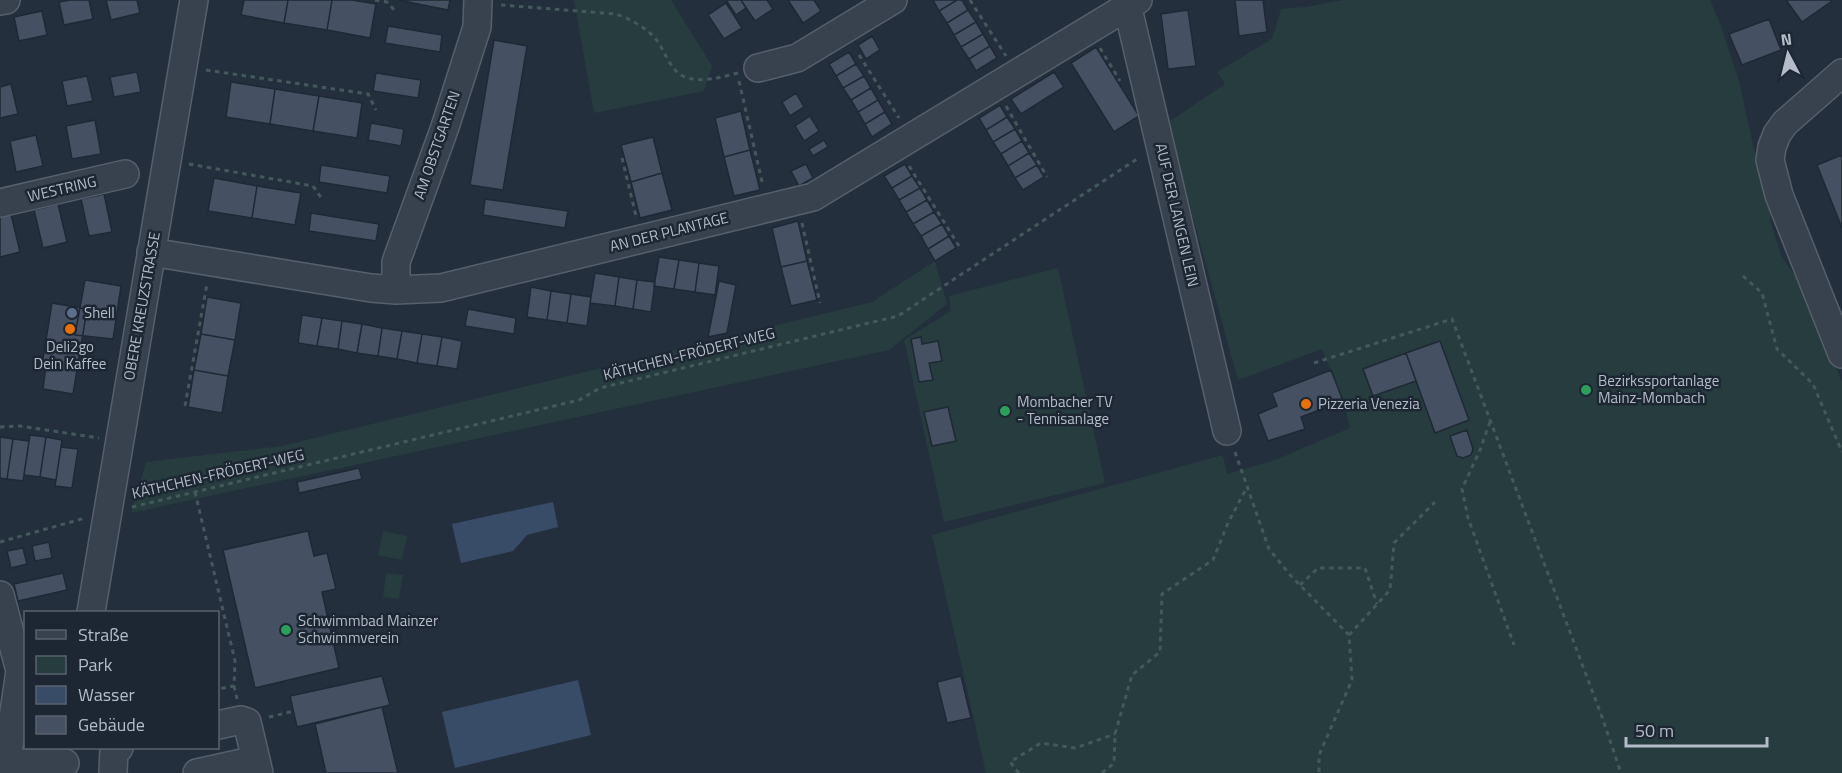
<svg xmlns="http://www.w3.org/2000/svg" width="1842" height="773" font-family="'Titillium Web',sans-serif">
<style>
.green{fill:#263c3f}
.water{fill:#394c67}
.building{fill:#455162;stroke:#1f2835;stroke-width:1.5}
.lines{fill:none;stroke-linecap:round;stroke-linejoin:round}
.minor-casing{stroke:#565f6c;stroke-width:30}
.path{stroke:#44595c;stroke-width:3;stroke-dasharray:4.5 4.5;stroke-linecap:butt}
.minor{stroke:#38414e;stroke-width:27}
.service-dot{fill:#5c6f8a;stroke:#1d2633;stroke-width:2}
.food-dot{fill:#e8710a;stroke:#1d2633;stroke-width:2}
.leisure-dot{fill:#2e9e5b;stroke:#1d2633;stroke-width:2}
.labels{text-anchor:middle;stroke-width:5;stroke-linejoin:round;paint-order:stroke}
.street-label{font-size:15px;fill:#b4bcc9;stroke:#1d2633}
.poi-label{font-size:15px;fill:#b4bcc9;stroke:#1d2633;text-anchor:start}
</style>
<rect width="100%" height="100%" fill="#242f3e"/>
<path class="green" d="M574 0H671L712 66 704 91 594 113Z
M1343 0H1710L1721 26 1739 81 1754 149 1767 183 1771 224 1782 257 1806 292 1842 382V773H986L932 535 1223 455 1227 474 1275 460 1350 428 1343 401 1322 349 1238 380 1167 123 1225 84 1217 72 1272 39 1281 9 1306 7Z
M935 261 947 304 889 350 131 513 146 462 282 446 872 302Z
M1058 268 1105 483 944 522 904 340 951 311 949 296Z
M383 531 407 536 402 560 378 555Z
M386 573 403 575 399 599 383 597Z"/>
<path class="water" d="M553 502 558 527 527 535 513 551 461 563 452 524Z
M578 680 591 735 455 768 442 712Z"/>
<path class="building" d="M70 0H89L93 19 64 25 59 2Z
M106 0H137L140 13 111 20Z
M244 0H288L284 23 241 15Z
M288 0H332L327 30 284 23Z
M332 0H352L376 4 370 38 327 30Z
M398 0H450L448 10Z
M726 0H741L746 8 736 15Z
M741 0H767L773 9 755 21Z
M788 0H814L821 11 803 23Z
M933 0H957L939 11Z
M957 0H962L968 10 947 23 939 11Z
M1235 0H1263L1267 32 1239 36Z
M1786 0H1831L1832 1 1802 22Z
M726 3 742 28 724 39 708 15Z
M968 10 976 22 954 35 947 23Z
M1188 10 1196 66 1168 69 1161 14Z
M42 11 47 35 19 41 14 17Z
M1769 19 1781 50 1742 65 1729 34Z
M976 22 983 34 961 47 954 35Z
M388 26 442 35 440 52 385 43Z
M983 34 990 46 969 59 961 47Z
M872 36 880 50 866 59 858 45Z
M494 40 527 46 503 190 470 185Z
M990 46 997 58 976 71 969 59Z
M1096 47 1139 116 1114 132 1071 63Z
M849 52 856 64 836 76 829 64Z
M856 64 864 76 843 88 836 76Z
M137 72 141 92 114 97 110 77Z
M1054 72 1064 87 1021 114 1011 99Z
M376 73 421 80 418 98 373 91Z
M87 76 93 101 67 106 62 81Z
M864 76 871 88 851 100 843 88Z
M231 82 275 89 270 124 226 117Z
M11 84 18 114 0 118V87Z
M871 88 878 100 858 112 851 100Z
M275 89 319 96 313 131 270 124Z
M796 93 804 107 790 116 782 102Z
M319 96 362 103 357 138 313 131Z
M878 100 885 112 865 124 858 112Z
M1000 105 1007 117 986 130 979 118Z
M741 111 750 150 724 157 715 118Z
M885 112 892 124 872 137 865 124Z
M810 116 819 131 804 141 795 126Z
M1007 117 1015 129 993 142 986 130Z
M95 120 101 154 72 159 66 126Z
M371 123 404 129 401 146 368 140Z
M1015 129 1022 141 1001 154 993 142Z
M36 135 43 166 16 172 10 141Z
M653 137 662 173 631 182 621 145Z
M824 140 828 147 813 156 809 149Z
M1022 141 1029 153 1008 166 1001 154Z
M750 150 760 190 734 196 724 157Z
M1029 153 1037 165 1015 178 1008 166Z
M1842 155V228L1817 165Z
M806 164 813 178 799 186 791 171Z
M905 164 912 176 892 188 884 176Z
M321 165 390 176 387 193 319 182Z
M1037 165 1044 177 1023 190 1015 178Z
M662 173 672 210 640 218 631 182Z
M912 176 920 188 899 200 892 188Z
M214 178 257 186 252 218 208 211Z
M257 186 301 193 295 225 252 218Z
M920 188 927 200 906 212 899 200Z
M104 194 112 232 89 236 81 199Z
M485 199 568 211 565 228 483 215Z
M927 200 934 212 913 224 906 212Z
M58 204 67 242 43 248 34 210Z
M934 212 942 224 921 236 913 224Z
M311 213 379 224 376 241 309 231Z
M11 214 20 252 0 257V217Z
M798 221 807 261 781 267 772 228Z
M942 224 949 236 928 249 921 236Z
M949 236 956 248 935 261 928 249Z
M659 257 679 260 674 289 654 286Z
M679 260 699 263 695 292 674 289Z
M807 261 817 300 791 306 781 267Z
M699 263 719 266 715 295 695 292Z
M595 273 619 277 615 306 590 303Z
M619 277 637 280 633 309 615 306Z
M85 280 121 286 113 339 75 335Z
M637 280 655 282 651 312 633 309Z
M719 281 736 285 727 333 708 337Z
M531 287 551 291 547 320 527 317Z
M551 291 571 294 567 323 547 320Z
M571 294 591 297 587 326 567 323Z
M207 297 241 303 235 340 201 334Z
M52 303 87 309 73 394 43 389 46 366 42 365Z
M468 309 516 318 514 334 465 326Z
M302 315 322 318 317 346 298 343Z
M322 318 342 321 338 349 317 346Z
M342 321 362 324 357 353 338 349Z
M362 324 382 328 378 356 357 353Z
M382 328 402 331 397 359 378 356Z
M402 331 422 334 417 363 397 359Z
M201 334 235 340 228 376 194 370Z
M422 334 442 337 437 366 417 363Z
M442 337 462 341 457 369 437 366Z
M921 337 922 344 938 341 942 361 929 363 933 380 919 382 911 339Z
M1440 341 1469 420 1435 433 1406 353Z
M1406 353 1416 381 1373 396 1363 369Z
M194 370 228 376 222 413 188 407Z
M1331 370 1343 401 1301 417 1305 429 1268 441 1258 414 1277 406 1272 393Z
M948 407 956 441 932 446 924 412Z
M1467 430 1473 449 1471 455 1463 458 1457 456 1450 436Z
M30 435 46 437 40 477 24 475Z
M0 437 13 439 7 479 0 478Z
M46 437 62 440 56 480 40 477Z
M13 439 29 441 23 481 7 479Z
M61 447 78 449 72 488 55 486Z
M359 468 362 479 299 493 297 482Z
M308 531 314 556 327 553 336 589 322 592 339 668 255 688 223 550Z
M49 542 52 558 35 561 32 546Z
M23 548 27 564 11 568 7 551Z
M63 573 67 590 18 601 14 584Z
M382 676 390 705 297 727 290 696Z
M961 676 971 718 947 723 937 682Z
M382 707 398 773H326L315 724Z"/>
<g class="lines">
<defs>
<path id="minor" d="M1126 0 1227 431
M0 1 6 0
M758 68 797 58 893 0
M1842 73 1785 123 1777 134 1772 147 1770 160 1779 195 1842 354
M0 203 125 174
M151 252 371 288 396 290 441 288 813 197 1138 0
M396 290V262L445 127 477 27 478 0
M0 595 20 671 5 773
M91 612 194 0
M218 725 241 720 247 722 259 773
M6 763H65
M113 773 114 749 119 748
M197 773 256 760"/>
</defs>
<use href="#minor" class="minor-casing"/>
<path class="path" d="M375 0 387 2 397 13
M970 0 1006 56
M501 5 616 14C630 19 645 27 655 38 665 50 669 69 683 76 700 84 721 77 738 73
M1100 48 1120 81
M859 55 899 118
M206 70 368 94 376 110
M739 81 763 186
M1006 106 1047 177
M622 158 636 216
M189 164 313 186 322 199
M909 166 959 246
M802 223 820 303
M1743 276 1762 293 1777 349 1813 384 1842 452
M1314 363 1452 319 1602 717 1621 773
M185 406 207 284
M1490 422 1480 450 1462 489 1468 518 1514 645
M0 427 20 426 99 438
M1235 452 1269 549 1291 576 1349 635 1352 680 1319 755V773
M195 492 235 661 234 686 218 689
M132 507 579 400 600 388 898 316 1140 157
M0 542 85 518
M1300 585 1318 568H1365L1377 604
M1349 635 1390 590 1394 543 1435 502
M234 686 237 699
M269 717 294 711
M1019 773 1010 762 1041 743 1075 748 1115 734
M1102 773 1114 763 1115 734 1132 675 1160 652 1162 594 1213 560 1228 523 1247 487"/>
<use href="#minor" class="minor"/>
</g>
<circle class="service-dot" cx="72" cy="313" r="6"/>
<g class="food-dot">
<circle cx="70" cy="329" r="6"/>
<circle cx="1306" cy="404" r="6"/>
</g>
<g class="leisure-dot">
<circle cx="1586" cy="390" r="6"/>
<circle cx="1005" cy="411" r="6"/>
<circle cx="286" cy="630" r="6"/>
</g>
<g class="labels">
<g class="street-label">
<text transform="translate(437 145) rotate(-71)" y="5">AM OBSTGARTEN</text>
<text transform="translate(62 189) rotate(-13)" y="5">WESTRING</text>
<text transform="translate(1177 215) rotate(77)" y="5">AUF DER LANGEN LEIN</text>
<text transform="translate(669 232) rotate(-14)" y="5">AN DER PLANTAGE</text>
<text transform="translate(142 306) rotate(-80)" y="5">OBERE KREUZSTRASSE</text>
<text transform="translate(689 354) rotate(-14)" y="5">KÄTHCHEN-FRÖDERT-WEG</text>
<text transform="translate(218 474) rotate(-13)" y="5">KÄTHCHEN-FRÖDERT-WEG</text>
</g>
<g class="poi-label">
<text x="84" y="318">Shell</text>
<text x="70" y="352" text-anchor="middle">Deli2go<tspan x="70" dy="17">Dein Kaffee</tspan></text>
<text x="1598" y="386">Bezirkssportanlage<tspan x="1598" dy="17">Mainz-Mombach</tspan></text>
<text x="1017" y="407">Mombacher TV<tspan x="1017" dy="17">- Tennisanlage</tspan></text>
<text x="1318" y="409">Pizzeria Venezia</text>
<text x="298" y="626">Schwimmbad Mainzer<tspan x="298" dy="17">Schwimmverein</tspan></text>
</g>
</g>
<rect x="24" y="611" width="195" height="138" fill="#1d2633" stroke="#59626f" stroke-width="1.5"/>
<rect x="36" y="630" width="30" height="9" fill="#38414e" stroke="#59626f" stroke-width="1.5"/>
<text x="78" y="641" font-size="18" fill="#b4bcc9">Straße</text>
<rect x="36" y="656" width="30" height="18" fill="#263c3f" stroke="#59626f" stroke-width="1.5"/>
<text x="78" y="671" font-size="18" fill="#b4bcc9">Park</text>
<rect x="36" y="686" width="30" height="18" fill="#394c67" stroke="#59626f" stroke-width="1.5"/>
<text x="78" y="701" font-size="18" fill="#b4bcc9">Wasser</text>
<rect x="36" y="716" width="30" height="18" fill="#455162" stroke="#59626f" stroke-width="1.5"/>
<text x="78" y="731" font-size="18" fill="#b4bcc9">Gebäude</text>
<g transform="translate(1788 54) rotate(353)" stroke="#1d2633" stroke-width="4.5" paint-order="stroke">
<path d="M0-4.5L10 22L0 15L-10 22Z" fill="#b4bcc9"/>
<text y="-9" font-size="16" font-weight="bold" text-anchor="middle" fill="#b4bcc9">N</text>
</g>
<path d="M1626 737v9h141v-9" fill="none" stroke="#b4bcc9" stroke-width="3"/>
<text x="1635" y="737" font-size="18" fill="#b4bcc9" stroke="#1d2633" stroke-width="4.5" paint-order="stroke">50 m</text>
</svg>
